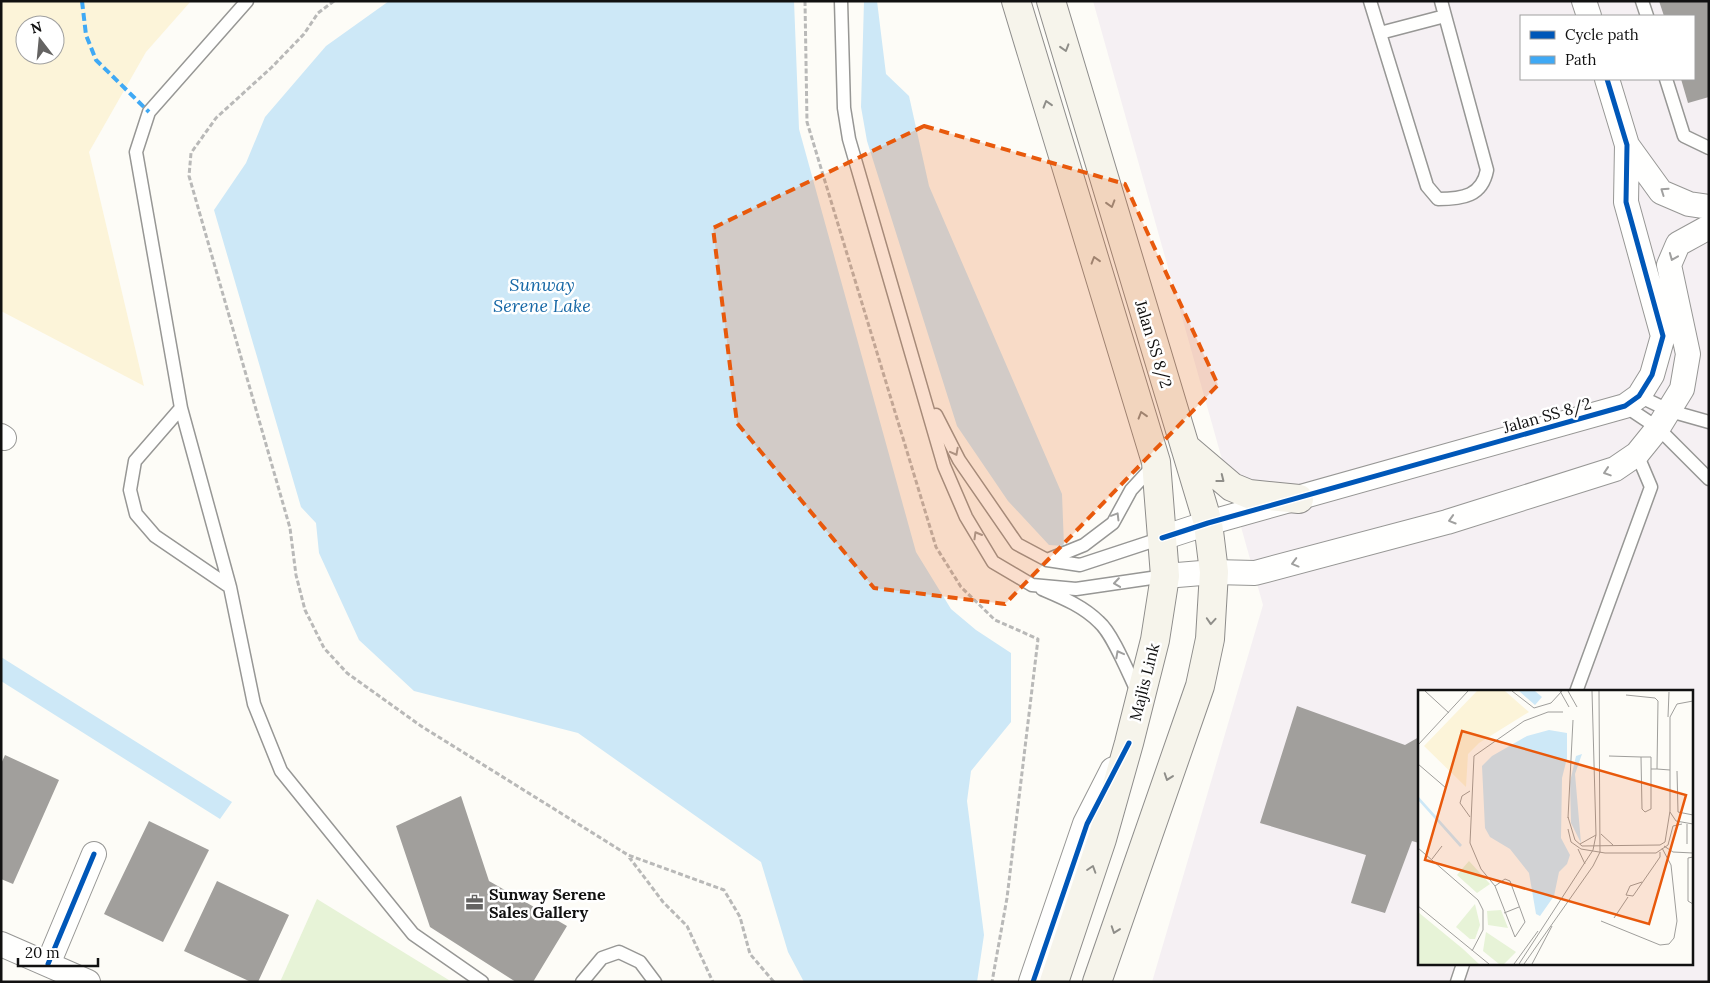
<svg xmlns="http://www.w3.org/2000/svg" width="1710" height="983" font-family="Lora,serif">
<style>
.industrial{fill:#f5f0f3;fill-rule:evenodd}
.green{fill:#e7f3d7}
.sand{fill:#fcf4d9;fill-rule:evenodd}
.water{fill:#cde8f7}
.building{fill:#a19f9c}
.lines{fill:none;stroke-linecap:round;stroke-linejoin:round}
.service-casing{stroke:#979795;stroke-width:15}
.minor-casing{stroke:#979795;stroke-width:26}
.tertiary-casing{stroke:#979795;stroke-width:30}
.secondary-casing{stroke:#8e8d8b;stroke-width:30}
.path{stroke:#b9b9b8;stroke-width:3;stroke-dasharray:5 2.5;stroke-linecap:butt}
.service{stroke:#fffffe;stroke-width:12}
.minor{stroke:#fffffe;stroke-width:24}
.tertiary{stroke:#fffffe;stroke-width:28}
.secondary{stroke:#f6f4eb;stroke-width:28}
.quiet{stroke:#3fa9f5;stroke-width:4;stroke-dasharray:8 4;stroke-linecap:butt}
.cycleway-casing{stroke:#fff;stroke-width:8}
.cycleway{stroke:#0057b8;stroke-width:5}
.oneway{stroke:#8f8e89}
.oneway2{stroke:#a0a09f}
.marked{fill:#e8590c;fill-opacity:0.2;stroke:#e8590c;stroke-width:4;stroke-dasharray:10 6;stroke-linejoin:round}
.labels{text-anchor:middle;stroke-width:5;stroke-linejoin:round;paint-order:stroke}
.street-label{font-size:16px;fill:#111;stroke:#fff}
.poi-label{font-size:16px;font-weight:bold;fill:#111;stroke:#fff;text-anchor:start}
.water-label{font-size:18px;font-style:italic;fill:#1768a6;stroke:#fff}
.inset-road{fill:none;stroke:#9f9e9b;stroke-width:1}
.view{fill:#e8590c;fill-opacity:0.15;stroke:#e8590c;stroke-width:2.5}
.inset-edge{fill:none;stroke:#111;stroke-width:2.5}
</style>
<rect width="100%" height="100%" fill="#fdfcf7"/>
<path class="industrial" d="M1093 1H1709V982H1152L1263 605ZM1521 16H1694V79H1521ZM1419 692H1691V964H1419Z"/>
<path class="green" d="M317 899 452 982H280Z"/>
<path class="sand" d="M1 1H191L146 52 89 152 144 386 1 311ZM25 25H55V55H25Z"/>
<path class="water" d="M389 1H794L799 129 916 552 951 609 976 630 1011 653V722L971 771 967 801 984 935 977 982H804L788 952 761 862 578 733 414 691 359 640 319 553 316 523 301 507 214 210 246 163 265 117 326 46Z
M864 1H877L886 74 909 96 929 186 1062 494 1064 546 1049 545 1008 501 957 426 867 141 861 107Z
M1 657 232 802 220 819 1 681Z"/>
<path class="building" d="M1659 1H1709V97L1688 103 1681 79H1694V16H1664Z
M1297 706 1405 745 1419 737V843L1412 841 1385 913 1351 903 1366 855 1260 823Z
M5 755 59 780 13 884 1 879V764Z
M461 796 489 881 567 926 533 982H516L430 927 396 826Z
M149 821 209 850 163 942 104 914Z
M217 881 289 915 258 982H251L184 951Z"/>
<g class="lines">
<defs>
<path id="service" d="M247 1 149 112 136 152 181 408 230 587 254 704 281 771 413 934 482 982
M841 1 844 108 849 139 944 466 966 517 993 562 1032 585 1076 589 1165 576
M1370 1 1427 186 1438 199C1463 199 1482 196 1487 170L1441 1
M1642 1 1647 16
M1380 33 1445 16
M1666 79 1684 136 1709 148
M1639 396 1670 411 1709 422
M1625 406 1658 428 1709 479
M181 408 135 461 130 490 136 514 155 536 230 587
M936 415 959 460 1017 544 1047 560 1080 565 1162 538
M1047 560 1084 545 1113 523 1131 490 1154 465
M1042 589C1063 598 1083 606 1099 622 1113 634 1129 675 1138 693
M1576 692 1651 487 1637 454
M582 982 602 958 619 952 640 962 655 982
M1457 982 1463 964"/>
<path id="minor" d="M1584 1 1589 16
M1627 145 1661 192 1689 204 1709 207
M1 436 4 438
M1162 538 1208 523 1625 406 1639 396 1652 375 1663 336 1626 202 1627 145 1607 79
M1165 576 1214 572 1255 573 1447 522 1615 469 1637 454 1658 428 1682 389 1688 354 1669 265 1678 244 1709 227
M1 944 88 982
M48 964 94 854"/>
<path id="tertiary" d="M1033 982 1087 824 1114 771"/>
<path id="secondary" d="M1016 1 1156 462 1165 576 1155 640 1129 743 1102 839 1054 982
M1051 1 1208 523 1214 572 1210 639 1200 686 1097 982
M1185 447 1232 487 1249 494 1299 499"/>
</defs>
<use href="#service" class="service-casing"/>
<use href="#minor" class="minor-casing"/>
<use href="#tertiary" class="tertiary-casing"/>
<use href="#secondary" class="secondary-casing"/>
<path class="path" d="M334 1 318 13 304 34 272 67 216 118 191 153 189 176 290 528 296 575 305 610 324 648 347 673 421 726 628 855 724 890 740 917 750 954 774 982
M805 1 807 122 936 547 961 587 995 620 1038 639 1007 898 992 982
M629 857 663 902 687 926 713 982"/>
<use href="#service" class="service"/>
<use href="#minor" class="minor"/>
<use href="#tertiary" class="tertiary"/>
<use href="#secondary" class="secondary"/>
<path class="quiet" d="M82 1 86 35 96 60 149 112"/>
<defs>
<path id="cycleway" d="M1162 538 1208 523 1625 406 1639 396 1652 375 1663 336 1626 202 1627 145 1607 79
M48 964 94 854
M1033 982 1087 824 1129 743"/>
</defs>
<use href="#cycleway" class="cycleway-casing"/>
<use href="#cycleway" class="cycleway"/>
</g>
<defs><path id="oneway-chevron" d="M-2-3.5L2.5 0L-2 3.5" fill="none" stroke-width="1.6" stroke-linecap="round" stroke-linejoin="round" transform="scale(1.25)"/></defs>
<g class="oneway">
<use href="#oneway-chevron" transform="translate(1065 48) rotate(73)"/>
<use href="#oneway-chevron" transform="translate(1047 104) rotate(-107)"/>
<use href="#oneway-chevron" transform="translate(1111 204) rotate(73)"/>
<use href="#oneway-chevron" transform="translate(1095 260) rotate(-107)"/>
<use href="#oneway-chevron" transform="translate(1142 415) rotate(-107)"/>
<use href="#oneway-chevron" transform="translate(1221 479) rotate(38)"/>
<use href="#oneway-chevron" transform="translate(1211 621) rotate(94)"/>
<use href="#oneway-chevron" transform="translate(1168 777) rotate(109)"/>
<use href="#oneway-chevron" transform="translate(1092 869) rotate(-72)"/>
<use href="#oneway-chevron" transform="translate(1115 930) rotate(109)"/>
</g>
<g class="oneway2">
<use href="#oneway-chevron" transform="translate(1664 191) rotate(-145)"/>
<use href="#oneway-chevron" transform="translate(1673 257) rotate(112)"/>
<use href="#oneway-chevron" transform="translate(955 452) rotate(62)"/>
<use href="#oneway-chevron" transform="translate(1607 472) rotate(162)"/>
<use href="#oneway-chevron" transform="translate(1116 516) rotate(-59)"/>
<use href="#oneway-chevron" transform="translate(1452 520) rotate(163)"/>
<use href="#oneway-chevron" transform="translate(977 535) rotate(-120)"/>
<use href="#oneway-chevron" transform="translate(1295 563) rotate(165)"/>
<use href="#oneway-chevron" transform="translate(1117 583) rotate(172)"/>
<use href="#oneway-chevron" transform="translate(1119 654) rotate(-118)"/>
</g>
<path class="marked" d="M924 126 1125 184 1218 385 1005 604 874 588 737 423 713 228Z"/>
<defs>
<symbol id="office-bare" viewBox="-9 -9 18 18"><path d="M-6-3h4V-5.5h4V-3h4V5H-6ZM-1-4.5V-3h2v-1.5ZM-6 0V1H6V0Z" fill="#646362" stroke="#fff" stroke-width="2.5" paint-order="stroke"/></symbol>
</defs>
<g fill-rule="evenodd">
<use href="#office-bare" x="462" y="890" width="25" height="25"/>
</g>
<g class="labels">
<g class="street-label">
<text transform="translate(1154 344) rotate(73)" y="6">Jalan SS 8/2</text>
<text transform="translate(1547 415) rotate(-16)" y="6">Jalan SS 8/2</text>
<text transform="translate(1144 682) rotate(-76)" y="6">Majlis Link</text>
</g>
<g class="poi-label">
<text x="489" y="900">Sunway Serene<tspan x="489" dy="18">Sales Gallery</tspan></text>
</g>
<g class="water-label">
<text x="542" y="291">Sunway<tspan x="542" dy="21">Serene Lake</tspan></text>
</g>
</g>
<g transform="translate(1418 690)">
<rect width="275" height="275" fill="#fdfcf7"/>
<path d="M51 171 72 194 59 203 39 185ZM57 214 62 235 57 249H52L38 237ZM83 220 90 238 70 235 69 221ZM0 222 45 259 61 274H0ZM68 242 98 262 86 274H81L65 261Z" fill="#e7f3d7"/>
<path d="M59 1H87L111 22 61 53 50 64 48 97 6 56Z" fill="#fcf4d9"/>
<path d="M101 1H117L124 7 117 15ZM131 40 149 43V68L144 88 143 148 152 165 149 174 141 182 136 206 122 226 118 224 111 183 92 159 72 147 67 138 64 76 74 66 109 46ZM164 64 157 84 163 153 153 133 152 92 158 66ZM0 106 44 155 42 157 0 110Z" fill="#cde8f7"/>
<path class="inset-road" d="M7 1 31 23M94 1 116 18 133 13 144 1M142 1 151 17M150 1 159 17M208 5 237 8 240 11 239 79 252 80M250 27 251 2M0 55 50 1M191 66 223 67M0 74 28 98M233 79V67H223L224 119 227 122 233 119V79H239M259 81 260 122 275 125M252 122 258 131 275 134M52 127 42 113 44 106 52 101M150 127 157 150 164 156 242 155 247 152 252 121V27L259 14 275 11M150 128 155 30M269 134V154M150 139 153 152 163 159 187 163H238L250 155 255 136 264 134M183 144 195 155M162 154 178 145M246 156 255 162 275 163M0 158 60 210 65 220V240L54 261M160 159 167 174M275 167 270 168V211L275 214M14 169 24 156M224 192 212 196 208 205 215 206 242 167V162M77 196 87 189 92 191 107 232 97 247 77 196 63 179 52 153 56 66 106 31 130 22H145M0 216 71 274M86 223 101 217M196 228 210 207M183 231 242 255 251 254 256 248 259 231 253 175 244 158M96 274 120 241M101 274 175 160 178 145 174 1M106 274 175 176 182 162 181 1M114 274 134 236"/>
<path class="view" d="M44 41 268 105 231 234 7 170Z"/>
<rect width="275" height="275" class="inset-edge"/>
</g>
<rect width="1710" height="983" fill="none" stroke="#111111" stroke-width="5"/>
<rect x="1520" y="15" width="175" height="65" fill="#ffffff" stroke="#a0a0a0"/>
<rect x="1530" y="31" width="25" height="8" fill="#0057b8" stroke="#a0a0a0"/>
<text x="1565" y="40" font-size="15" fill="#111111">Cycle path</text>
<rect x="1530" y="56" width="25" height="8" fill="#3fa9f5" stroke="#a0a0a0"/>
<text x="1565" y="65" font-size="15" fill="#111111">Path</text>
<g transform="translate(40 40) rotate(344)"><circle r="24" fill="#ffffff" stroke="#a0a0a0"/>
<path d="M0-4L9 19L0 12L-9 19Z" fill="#646362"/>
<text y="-8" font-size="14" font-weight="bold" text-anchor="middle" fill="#111111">N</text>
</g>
<path d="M18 958v8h80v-8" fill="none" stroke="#111111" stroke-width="2.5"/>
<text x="25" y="958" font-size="15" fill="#111111" stroke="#ffffff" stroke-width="4" paint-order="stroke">20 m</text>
</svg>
